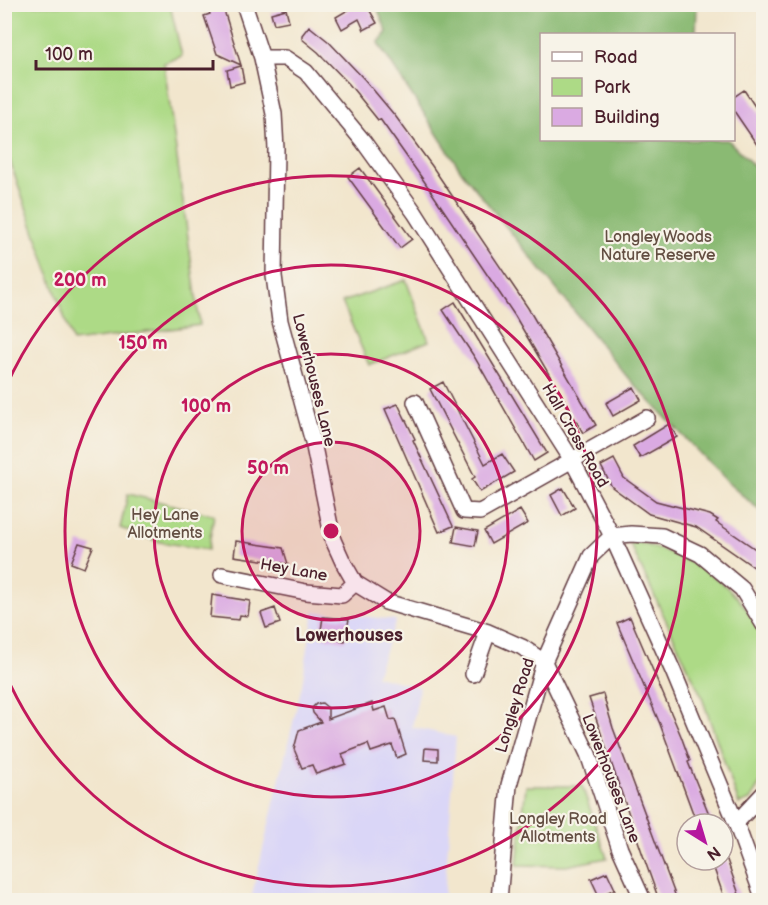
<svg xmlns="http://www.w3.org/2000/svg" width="768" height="905" font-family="'Balsamiq Sans',sans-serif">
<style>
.built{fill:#dad6f7}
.green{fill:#adda86;stroke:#7c7c58;stroke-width:1.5}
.forest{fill:#8aba73;stroke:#6a6c4f;stroke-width:1.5}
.building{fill:#daaae2}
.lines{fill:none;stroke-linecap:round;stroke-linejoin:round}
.minor-casing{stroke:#633d43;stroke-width:18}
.minor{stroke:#fff;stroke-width:15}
.ring{fill:none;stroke:#c2185b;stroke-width:3}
.labels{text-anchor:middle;stroke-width:4.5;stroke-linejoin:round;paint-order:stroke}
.park-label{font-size:16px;fill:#634e42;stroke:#f7f3e8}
.street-label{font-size:16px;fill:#4a1f2b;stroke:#f7f3e8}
.neighbourhood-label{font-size:18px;font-weight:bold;fill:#4a1f2b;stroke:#f7f3e8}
.centre{fill:#c2185b;stroke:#f7f3e8;stroke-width:3}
.ring-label{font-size:18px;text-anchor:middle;font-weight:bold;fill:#c2185b;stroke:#f7f3e8;stroke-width:4.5;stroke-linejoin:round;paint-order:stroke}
</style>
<rect width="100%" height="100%" fill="#f7f3e8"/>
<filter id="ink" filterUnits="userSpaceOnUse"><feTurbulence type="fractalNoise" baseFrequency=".0167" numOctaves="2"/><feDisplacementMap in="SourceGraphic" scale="12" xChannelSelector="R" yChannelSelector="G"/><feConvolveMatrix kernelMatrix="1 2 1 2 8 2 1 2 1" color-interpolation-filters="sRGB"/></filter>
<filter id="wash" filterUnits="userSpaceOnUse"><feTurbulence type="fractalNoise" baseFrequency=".008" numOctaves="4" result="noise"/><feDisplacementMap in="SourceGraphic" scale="24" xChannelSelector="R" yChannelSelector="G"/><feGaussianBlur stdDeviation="1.35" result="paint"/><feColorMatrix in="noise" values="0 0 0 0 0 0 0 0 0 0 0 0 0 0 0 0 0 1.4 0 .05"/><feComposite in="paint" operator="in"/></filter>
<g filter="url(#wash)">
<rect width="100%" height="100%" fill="#f2e6cd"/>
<path class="built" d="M314 611 396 620 376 676 420 687 412 727 456 737 444 900 251 899 302 685Z"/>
<path class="green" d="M4 5H170L182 56 164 63 200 325 73 342 5 147Z
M406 280 429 341 369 365 342 302Z
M128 494 214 515 208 550 160 542 120 528Z
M636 542C691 556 741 585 764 640L763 779 750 800 739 804 701 695 630 544Z
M526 786H582L607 858 566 866 517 865Z"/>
<path class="forest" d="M376 5H697L696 34H542V140H728L763 175V513L728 483 628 378 462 172 378 43 387 32Z"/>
<g id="blocks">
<path class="building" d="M207 4H222L241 65 217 54 204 16 210 14Z
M345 4H382L370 11 377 23 364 30 359 19 342 29 336 17 348 10Z
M286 9 289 21 274 24 271 13Z
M309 26 329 42 365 80 396 117 432 166 528 308 596 425 583 433 515 316 424 181 380 119 378 120 349 84 318 52 302 39V35Z
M241 66 244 82 230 86 227 70Z
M744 90 764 120V155L734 111V97Z
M360 168 412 239 400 248 348 177Z
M455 302 547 453 534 461 475 358 443 310Z
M443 382 485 464 502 454 514 472 480 492 472 479 475 477 430 389Z
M634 387 641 400 613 416 606 403Z
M398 404 415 439 413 440 453 526 439 532 385 409Z
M669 424 677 437 640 458 633 446Z
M614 459 624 478 656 501 710 515 718 520 716 522 764 555V574L696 527 649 514 612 487 601 466Z
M563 488 575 508 562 516 551 495Z
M520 510 528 523 491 544 484 531Z
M456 527 478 531 475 546 453 542Z
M236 541 283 548 288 564 234 556Z
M79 543 93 547 84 568 71 563Z
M212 595 250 601 248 616 240 615 239 620 210 617Z
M275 608 280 623 266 628 261 613Z
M323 617 349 619 345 641 320 637Z
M630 617 681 736 690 761 688 762 713 824H697L660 724 617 623Z
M603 694 613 728 677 900H659L646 864 589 698Z
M322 703 328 708V719L372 703 374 711 386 707 390 720 395 719 406 754 397 758 392 745 371 752 368 744 342 754 346 764 316 774 312 765 302 768 294 749 299 730 321 722 313 713 312 708 316 704Z
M425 748 438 749V761L424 760Z
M711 860H727L741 900H725Z
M607 872 615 889 599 896 591 879Z"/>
</g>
</g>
<g filter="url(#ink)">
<use href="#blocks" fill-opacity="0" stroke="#633d43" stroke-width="1.5"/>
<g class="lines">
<defs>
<path id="minor" d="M244 4 262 58 274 114 276 149 274 276 280 321 313 442 333 540 343 562 355 583 386 602 488 632 522 647 544 662 588 754 620 849 643 900
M262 58H285L306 72 363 141 415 213 572 460 612 536 673 671 736 823 764 900
M415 402 464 511 480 512 647 418
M612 536 631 534 662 536 700 554 742 589 764 625
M222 575 306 592 342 595 355 583
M473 674 488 632
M736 823 764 793
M499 900 509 785 544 662 591 556 612 536"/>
</defs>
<use href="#minor" class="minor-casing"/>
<use href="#minor" class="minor"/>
</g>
</g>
<circle cx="331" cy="531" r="89" fill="#c2185b" fill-opacity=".12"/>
<g class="ring">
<circle cx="331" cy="531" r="89"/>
<circle cx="331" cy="531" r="177"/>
<circle cx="331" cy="531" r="266"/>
<path d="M5 389A355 355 0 1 1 5 673"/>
</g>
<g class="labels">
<g class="park-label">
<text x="658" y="242">Longley Woods<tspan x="658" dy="18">Nature Reserve</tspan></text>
<text x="165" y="520">Hey Lane<tspan x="165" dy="18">Allotments</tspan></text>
<text x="558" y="824">Longley Road<tspan x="558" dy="18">Allotments</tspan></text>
</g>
<g class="street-label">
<text transform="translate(315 380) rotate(76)" y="6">Lowerhouses Lane</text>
<text transform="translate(576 435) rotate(60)" y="6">Hall Cross Road</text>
<text transform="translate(294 569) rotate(10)" y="6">Hey Lane</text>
<text transform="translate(514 705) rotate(-73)" y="6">Longley Road</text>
<text transform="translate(612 778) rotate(69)" y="6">Lowerhouses Lane</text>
</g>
<g class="neighbourhood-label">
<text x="349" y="641">Lowerhouses</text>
</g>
</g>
<circle cx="331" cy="531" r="9" class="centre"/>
<g class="ring-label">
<text x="80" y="286">200 m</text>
<text x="143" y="349">150 m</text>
<text x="206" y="412">100 m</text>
<text x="268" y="474">50 m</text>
</g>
<rect width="768" height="905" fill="none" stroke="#f7f3e8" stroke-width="24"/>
<rect x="540" y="33" width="195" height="108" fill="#f7f3e8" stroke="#b29e9c" stroke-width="1.5"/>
<rect x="552" y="52" width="30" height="9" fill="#ffffff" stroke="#b29e9c" stroke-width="1.5"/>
<text x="594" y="63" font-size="18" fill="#4a1f2b">Road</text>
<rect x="552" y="78" width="30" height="18" fill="#adda86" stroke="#b29e9c" stroke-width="1.5"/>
<text x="594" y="93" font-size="18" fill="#4a1f2b">Park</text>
<rect x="552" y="108" width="30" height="18" fill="#daaae2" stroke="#b29e9c" stroke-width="1.5"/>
<text x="594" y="123" font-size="18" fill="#4a1f2b">Building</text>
<g transform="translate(705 842) rotate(143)"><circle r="28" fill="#f7f3e8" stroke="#b29e9c" stroke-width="1.5"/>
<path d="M0-4.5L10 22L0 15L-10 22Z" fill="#b5179e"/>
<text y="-9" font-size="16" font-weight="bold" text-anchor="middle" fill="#4a1f2b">N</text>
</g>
<path d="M36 60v9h177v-9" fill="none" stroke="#4a1f2b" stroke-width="3"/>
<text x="45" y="60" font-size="18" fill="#4a1f2b" stroke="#f7f3e8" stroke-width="4.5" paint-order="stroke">100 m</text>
</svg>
